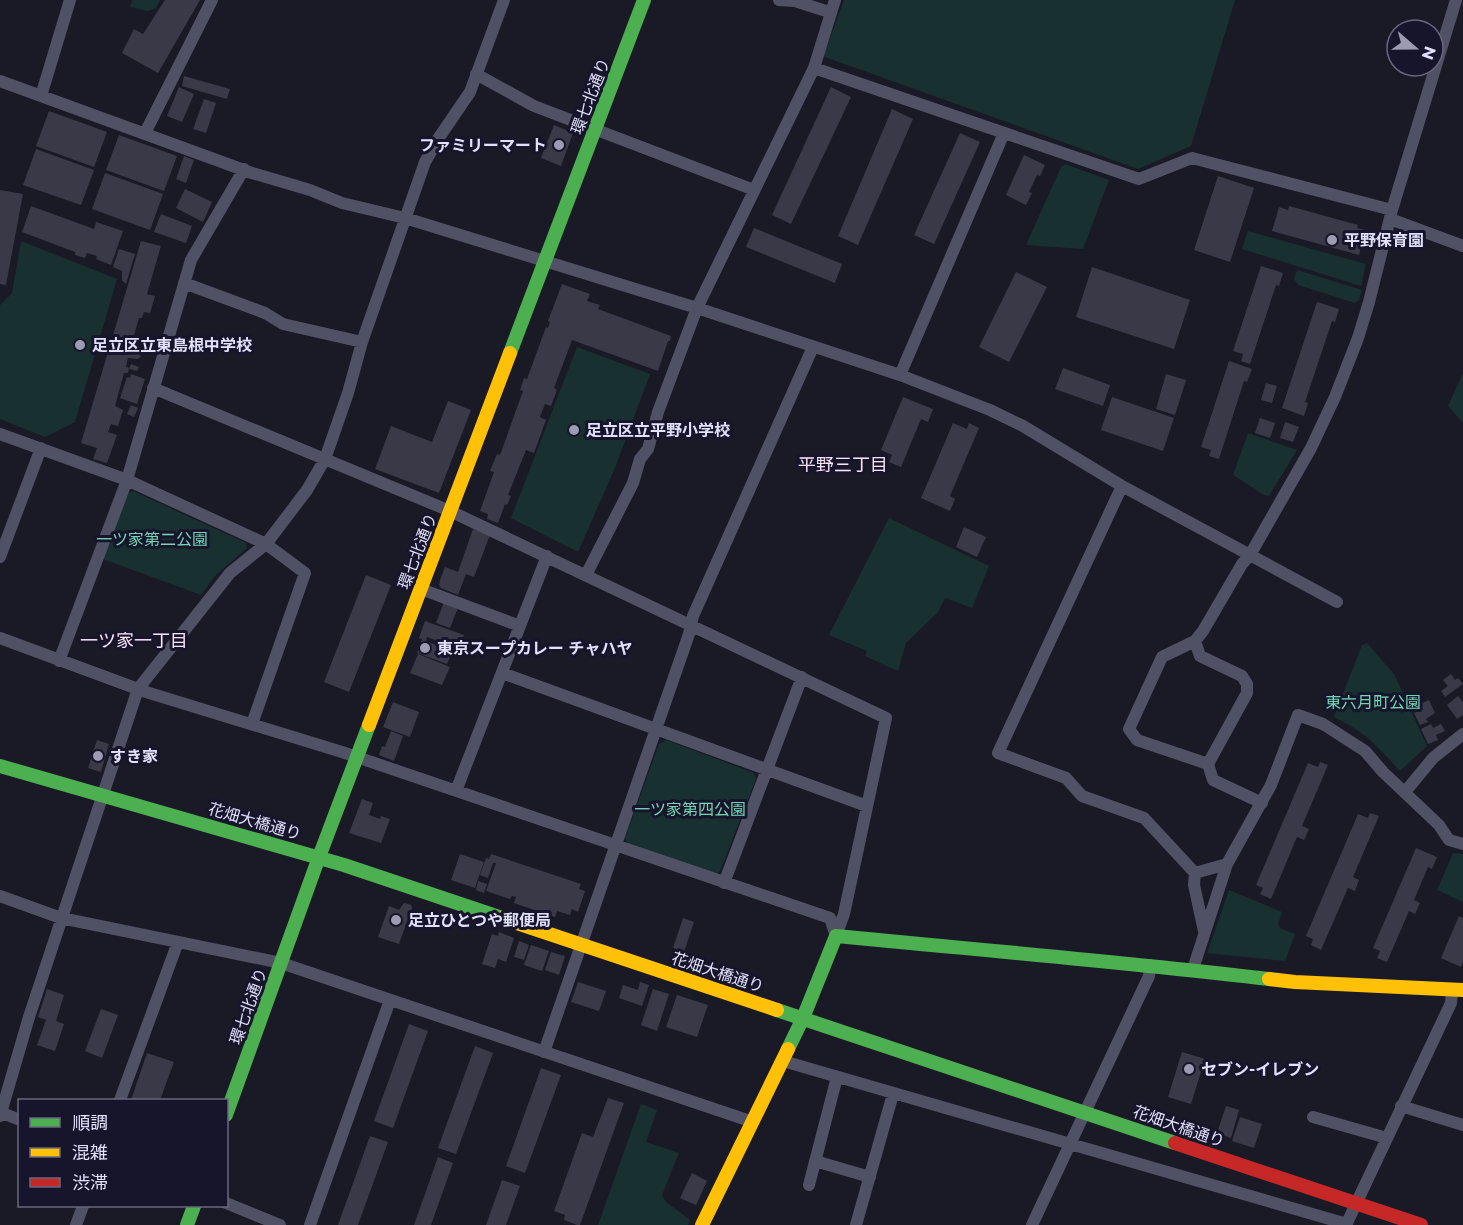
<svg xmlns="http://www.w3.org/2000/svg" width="1463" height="1225" font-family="Montserrat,'Noto Sans JP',sans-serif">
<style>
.green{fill:#18302f}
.building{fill:#3a3947}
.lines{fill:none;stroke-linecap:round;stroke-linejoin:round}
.street{stroke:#505165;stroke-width:12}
.fast{stroke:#4caf50;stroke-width:14}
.slow{stroke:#ffc107;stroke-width:14}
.jam{stroke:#c62828;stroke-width:14}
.poi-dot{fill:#9c9bb1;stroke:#16152b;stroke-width:2}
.labels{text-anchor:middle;stroke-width:6;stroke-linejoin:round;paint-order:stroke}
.street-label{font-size:16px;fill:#e2e1fc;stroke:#16152b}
.poi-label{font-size:16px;font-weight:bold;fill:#e2e1fc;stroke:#16152b;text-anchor:start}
.park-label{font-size:16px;fill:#73d6b3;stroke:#16152b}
.neighbourhood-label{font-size:18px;fill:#fce3f6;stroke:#16152b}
</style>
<rect width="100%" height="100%" fill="#1a1a26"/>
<path class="green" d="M132 0H160L156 8 148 11 130 7Z
M844 0H1235L1191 146 1138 169 825 57 824 55Z
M1065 164 1109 180 1083 249 1026 245 1061 167Z
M1248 231 1366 264 1361 286 1242 249Z
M21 241 117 279 75 422 45 437 0 419V305L12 293Z
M1297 270 1362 290 1359 300 1355 303 1298 285 1294 279Z
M577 347 650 374 615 468 578 552 511 518Z
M1463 373V423L1448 406Z
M1248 433 1297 450 1269 496 1264 495 1233 475Z
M133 491 246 543 247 548 216 575 201 595 103 559 127 494Z
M889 518 989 566 972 608 945 598 938 612 906 643 898 671 865 656 867 651 829 635Z
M1367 643 1394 674 1427 746 1400 771C1378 747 1364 731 1334 717L1362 645Z
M666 740 754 773 756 779 720 871 714 875 628 845 625 838 659 744Z
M1453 853 1463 854V902L1437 890Z
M1229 890 1282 912 1278 924 1280 928 1295 934 1285 961 1207 953Z
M641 1104 657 1110 646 1142 679 1153 662 1195 666 1202 690 1220 688 1225H598Z"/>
<path class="building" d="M165 0H200L158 73 122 53 134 29 143 34Z
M184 76 230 89 227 99 182 86Z
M179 87 194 94 182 122 167 116Z
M831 87 851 97 791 224 772 215Z
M204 99 216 103 206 133 193 129Z
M892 109 913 119 858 245 838 236Z
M49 111 107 132 94 167 36 146Z
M554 125 573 133 561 166 541 158Z
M960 133 980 142 934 244 914 235Z
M119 135 177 156 164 191 106 170Z
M36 149 94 170 81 205 23 185Z
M1024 155 1045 165 1040 176 1037 175 1029 192 1032 193 1026 205 1006 195Z
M184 156 194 160 186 183 176 179Z
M105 173 163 194 150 230 92 209Z
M1218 176 1254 188 1230 262 1194 250Z
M185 189 212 202 203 222 176 208Z
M0 190 23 194 6 285 0 284Z
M31 206 94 229 96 222 123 231 111 265 96 259 97 256 87 253 85 258 75 255V252L22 232Z
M1289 206 1358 225 1357 228 1365 230 1359 255 1272 231 1279 207 1288 210Z
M161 214 192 226 186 243 154 232Z
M754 228 842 264 835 283 746 247Z
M141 241 161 246 147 294 155 296 150 313 144 312 142 318H139L130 349 138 352 141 357 137 359 128 358 126 367 129 368 128 373H124L115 406 123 410 118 426 111 424 108 432 117 435 107 463 93 459 97 448 81 443Z
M119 249 135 254 126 284 122 280V271L113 267Z
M1261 266 1283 273 1279 286 1276 285 1250 364 1241 361 1243 354 1233 351Z
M1092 267 1190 300 1174 349 1076 317Z
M1016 272 1047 287 1009 362 979 347Z
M562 284 590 294 587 301 600 305 598 309 671 336 670 341H668L658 371 572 340 554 388 557 390 551 406 545 404 540 417 546 420 534 453 526 450 508 495 511 496 507 505 505 504 498 523 487 519 488 514 480 511 494 472 490 471 497 454 500 455 523 391 520 390 524 378 527 379 546 327 548 328 550 322 548 321Z
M1317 302 1339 309 1335 322 1332 321 1305 402 1308 403 1304 416 1282 408Z
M1229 361 1252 369 1247 382 1244 381 1219 459 1209 456 1211 450 1201 447Z
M131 364 139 367 137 371 129 369Z
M1063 368 1110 385 1103 406 1055 389Z
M131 374 145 379 137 404 120 398 127 377 130 378Z
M1166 374 1186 380 1175 415 1156 409Z
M1266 383 1277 386 1272 403 1261 400Z
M903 397 933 409 928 422 921 419 901 467 889 462 892 455 881 450Z
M1112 397 1174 418 1163 451 1101 430Z
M448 401 471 410 439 493 375 469 391 426 432 442Z
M131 405 138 408 134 417 127 414Z
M1260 418 1275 423 1270 438 1255 433Z
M1285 422 1299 427 1293 442 1280 438Z
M953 423 967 429 969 423 979 428 950 496 955 499 950 511 921 498Z
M964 527 986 537 977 557 956 547Z
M473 529 490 535 474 577 466 574 458 595 441 588 439 585 440 580 445 567 458 572Z
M366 575 391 585 349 692 324 682Z
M444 602 458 608 450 628 436 623Z
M425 621 464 635 459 649 427 637 426 641 452 651 447 664 417 653 422 639 419 638Z
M418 654 450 667 442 685 410 673Z
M1451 674 1455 680 1458 678 1463 684 1445 697 1441 691 1448 686 1443 680Z
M1458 696 1463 702V715L1457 719 1447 705Z
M1429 700 1435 713 1426 719 1428 722 1420 725 1414 713 1423 709 1420 704Z
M393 702 419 712 410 737 383 727Z
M1431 724 1433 728 1441 724 1445 731 1436 735 1438 740 1428 744 1421 729Z
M391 731 403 736 394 761 379 755 382 746 385 747Z
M97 740 109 744 101 772 88 768Z
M1320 762 1328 765 1302 826 1309 829 1304 840 1297 837 1271 899 1260 894 1263 888 1256 885 1308 763 1318 767Z
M362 799 373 803 369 815 380 819 381 816 390 819 381 843 349 833Z
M1370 813 1379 816 1353 877 1359 880 1355 891 1348 888 1321 950 1311 945 1313 939 1306 936 1358 814 1368 818Z
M1416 848 1437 857 1432 869 1428 867 1414 900 1420 903 1415 914 1409 911 1387 962 1377 958 1380 951 1373 948Z
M460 854 484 862 475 888 451 880Z
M491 854 581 884 579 889 585 891 578 912 572 909 570 915 557 911 555 917 514 903 516 897 512 896 510 899 486 891 496 863H493L488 878 480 875 486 858 489 859Z
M478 881 487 884 484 893 476 890Z
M404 903 411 905 412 908 399 944 378 937 389 906 399 910Z
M1459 916 1463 918V962L1461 967 1441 958Z
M683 918 694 922 684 952 673 948Z
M499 932 514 938 506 962 498 959 495 968 482 964 492 934 498 936Z
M519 941 529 945 524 960 514 957Z
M531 945 549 951 542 971 524 965Z
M551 952 565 956 559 975 545 970Z
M578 982 606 991 599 1011 571 1002Z
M640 982 649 985 642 1006 619 998 623 985 638 990Z
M47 989 64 995 56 1021 64 1024 55 1051 37 1045 46 1020 38 1017Z
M653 989 669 994 657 1031 641 1025Z
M677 995 708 1005 697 1037 666 1027Z
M101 1009 118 1015 102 1058 85 1051Z
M409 1024 428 1031 393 1128 374 1121Z
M475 1046 493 1053 456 1154 438 1148Z
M1182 1052 1205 1059 1191 1104 1168 1097Z
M147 1053 174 1062 160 1100H131Z
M541 1068 561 1075 525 1173 506 1166Z
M608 1098 624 1103 580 1225H577L564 1220 565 1215 554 1211 582 1133 593 1137Z
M1226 1106 1239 1110 1231 1138 1217 1133Z
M1240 1117 1262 1124 1254 1148 1232 1141Z
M370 1136 388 1142 358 1225H338Z
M438 1157 453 1163 431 1225H414Z
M692 1173 707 1181 696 1205 680 1198Z
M502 1180 520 1186 506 1225H486Z"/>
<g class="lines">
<path class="street" d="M779 0 795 1 829 12
M814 68 1139 179 1192 158 1392 210
M476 74 534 106 754 190
M0 81 252 173 310 190 342 203 405 218 697 308 900 375 990 410 1023 426 1122 486 1337 602
M41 96 70 0
M145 133 212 0
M1390 219 1463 246
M184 283 265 313 283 324 362 342
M900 375 1004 133
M153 388 450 511 886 718 844 914 836 936
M0 434 127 480 266 544 305 573 252 724
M1122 486 998 753 1066 778 1082 796 1144 818 1195 873 1227 864
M0 557 41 448
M586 575 633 483 640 459 648 449 658 412 697 308 814 68 835 0
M421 589 520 626
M0 638 146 692 342 752 830 918 836 936
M1195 641 1200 656 1242 676 1247 684V693L1208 764
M59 661 127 480 191 260 244 169
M502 673 867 806
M456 791 547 556
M1405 792 1433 758 1463 734
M1262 803 1213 780 1208 764 1137 740 1129 729 1162 657 1195 641 1203 631 1242 564 1250 555 1311 448 1335 397 1358 338 1369 302 1392 210 1456 0
M1195 873 1194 885 1204 931
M724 883 802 677
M0 896 61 918 281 963 753 1122
M1193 969 1227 864 1271 785 1298 715 1323 724 1365 751 1383 772 1439 825 1449 840 1463 844
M544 1052 689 634 693 616 813 347
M783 1061 1347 1224
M120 1100 178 942
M1401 1106 1463 1125
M0 1112 20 1120
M0 1116 29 1017 138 689 230 573 266 544 307 490 325 459 348 393 362 342 425 162 438 139 470 92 504 0
M1313 1117 1380 1136 1386 1140
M815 1161 870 1177
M809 1185 837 1077
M226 1203 280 1225
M76 1225 83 1206
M310 1225 390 1000
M856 1225 893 1094
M1032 1225 1149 976 1150 965
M1346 1225 1451 1003 1452 990"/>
<path class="fast" d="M510 353 644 0
M0 766 344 865 502 918
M777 1010 1175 1143
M788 1049 803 1018 836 936C980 950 1125 962 1269 979
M226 1115 319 857 369 725
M187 1225 194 1206"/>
<path class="slow" d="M369 725 510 353
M502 918 777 1010
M1269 979 1295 982 1463 990
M702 1225 788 1049"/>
<path class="jam" d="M1175 1143 1421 1225"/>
</g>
<g class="poi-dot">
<circle cx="559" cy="145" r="6"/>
<circle cx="1332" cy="240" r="6"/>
<circle cx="80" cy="345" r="6"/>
<circle cx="574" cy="430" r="6"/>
<circle cx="425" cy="648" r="6"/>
<circle cx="98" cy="756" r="6"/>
<circle cx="396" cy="920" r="6"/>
<circle cx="1189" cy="1069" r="6"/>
</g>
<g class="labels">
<g class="street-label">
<text transform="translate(590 96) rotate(-69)" y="6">環七北通り</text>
<text transform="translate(417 551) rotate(-69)" y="6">環七北通り</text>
<text transform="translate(255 821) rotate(16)" y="6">花畑大橋通り</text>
<text transform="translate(718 972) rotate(18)" y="6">花畑大橋通り</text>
<text transform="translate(248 1006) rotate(-70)" y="6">環七北通り</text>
<text transform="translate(1179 1126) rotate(19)" y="6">花畑大橋通り</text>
</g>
<g class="poi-label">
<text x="547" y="151" text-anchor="end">ファミリーマート</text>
<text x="1344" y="246">平野保育園</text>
<text x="92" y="351">足立区立東島根中学校</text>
<text x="586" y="436">足立区立平野小学校</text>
<text x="437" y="654">東京スープカレー チャハヤ</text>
<text x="110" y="762">すき家</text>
<text x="408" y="926">足立ひとつや郵便局</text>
<text x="1201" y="1075">セブン-イレブン</text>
</g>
<g class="park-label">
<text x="152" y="545">一ツ家第二公園</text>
<text x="1373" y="708">東六月町公園</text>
<text x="690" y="815">一ツ家第四公園</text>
</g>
<g class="neighbourhood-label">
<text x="843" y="471">平野三丁目</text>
<text x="134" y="647">一ツ家一丁目</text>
</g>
</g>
<rect x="18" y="1099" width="210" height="108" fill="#16152b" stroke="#68677f" stroke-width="1.5"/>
<rect x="30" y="1118" width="30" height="9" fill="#4caf50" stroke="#68677f" stroke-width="1.5"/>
<text x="72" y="1129" font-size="18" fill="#e2e1fc">順調</text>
<rect x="30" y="1148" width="30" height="9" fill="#ffc107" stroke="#68677f" stroke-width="1.5"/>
<text x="72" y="1159" font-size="18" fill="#e2e1fc">混雑</text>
<rect x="30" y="1178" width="30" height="9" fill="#c62828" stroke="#68677f" stroke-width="1.5"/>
<text x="72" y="1189" font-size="18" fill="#e2e1fc">渋滞</text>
<g transform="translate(1415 48) rotate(110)"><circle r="28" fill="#16152b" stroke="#68677f" stroke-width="1.5"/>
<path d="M0-4.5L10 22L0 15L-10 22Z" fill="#9c9bb1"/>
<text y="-9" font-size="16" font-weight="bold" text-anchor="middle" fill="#e2e1fc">N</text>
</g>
</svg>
